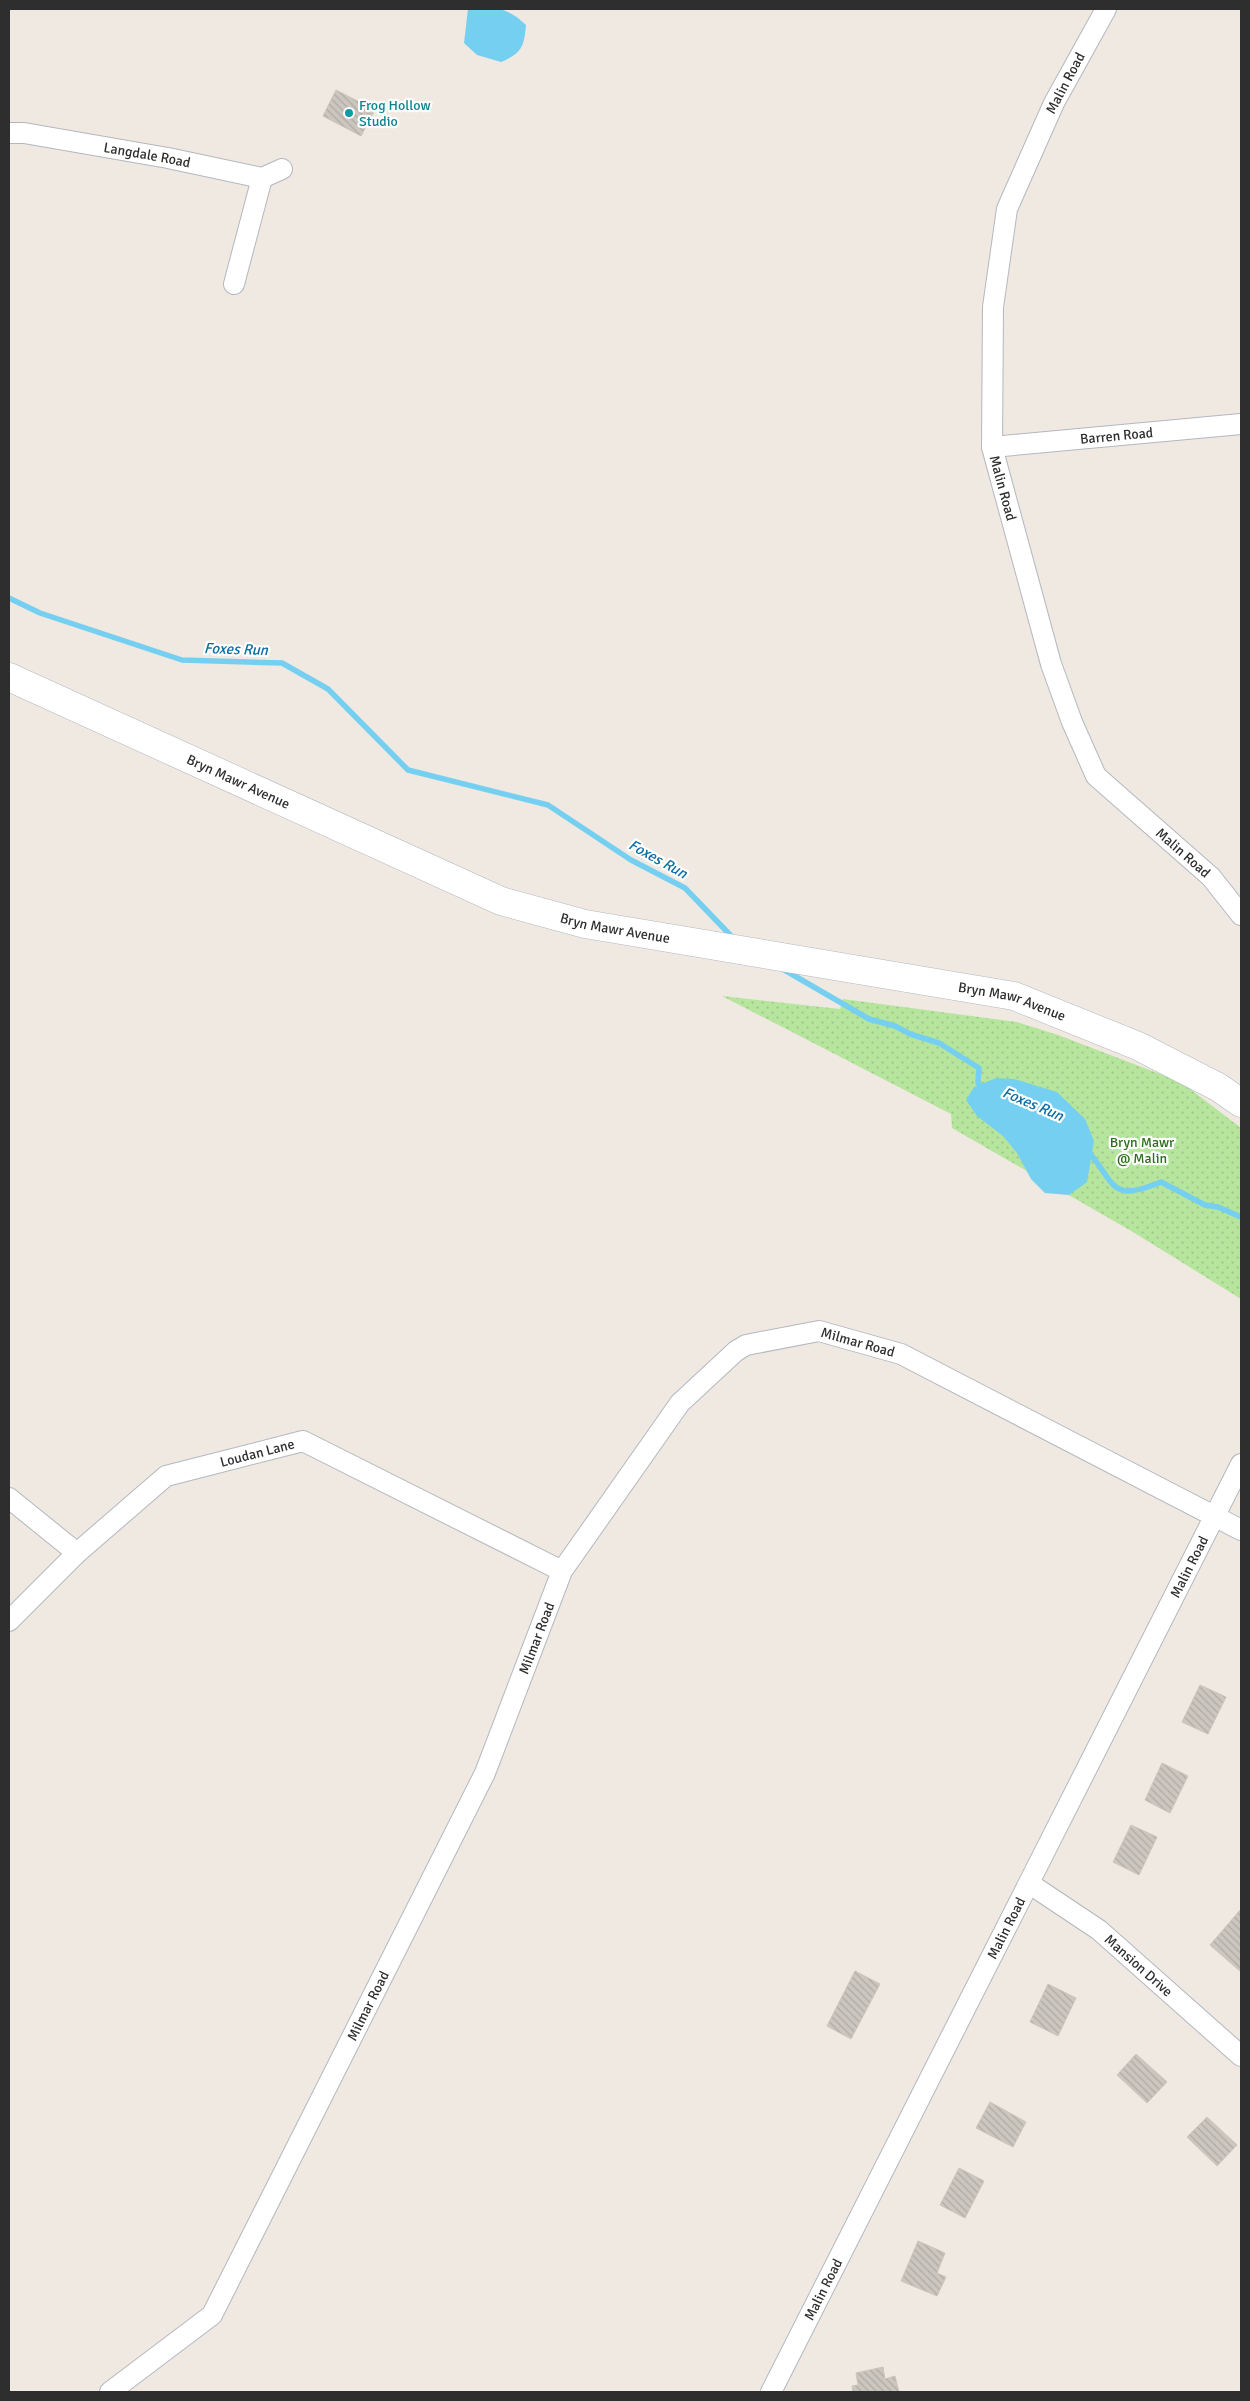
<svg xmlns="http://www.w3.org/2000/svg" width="1250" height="2401" font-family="Signika,sans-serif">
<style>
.park{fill:url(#park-dots)}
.water{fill:#75cff0}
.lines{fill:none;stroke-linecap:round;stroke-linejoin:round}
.stream{stroke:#75cff0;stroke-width:5.5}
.building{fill:url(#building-back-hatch);stroke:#cbc5ba}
.minor-casing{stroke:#b4b7c1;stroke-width:22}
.secondary-casing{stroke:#b4b7c1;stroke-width:29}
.minor{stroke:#fff;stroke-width:20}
.secondary{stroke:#fff;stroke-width:28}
.culture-dot{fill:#0f9aa8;stroke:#fff;stroke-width:2}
.labels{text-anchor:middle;stroke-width:4.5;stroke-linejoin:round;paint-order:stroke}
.street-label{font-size:14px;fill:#2e2e2e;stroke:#fff}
.culture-label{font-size:14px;fill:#0d838f;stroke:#fff;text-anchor:start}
.park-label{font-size:14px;fill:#2c6e1b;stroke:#fff}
.water-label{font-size:15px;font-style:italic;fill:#0d6fa3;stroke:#fff}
</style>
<defs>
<pattern id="park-dots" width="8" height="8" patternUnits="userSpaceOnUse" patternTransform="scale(1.25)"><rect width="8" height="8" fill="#b6e59e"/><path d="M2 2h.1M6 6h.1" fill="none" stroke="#9dc588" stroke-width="1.8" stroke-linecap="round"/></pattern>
<pattern id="building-back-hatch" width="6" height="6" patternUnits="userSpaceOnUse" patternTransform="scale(1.25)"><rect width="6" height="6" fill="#cbc7bf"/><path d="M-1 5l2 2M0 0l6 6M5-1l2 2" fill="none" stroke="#afaba4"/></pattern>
</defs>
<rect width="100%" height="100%" fill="#efe9e1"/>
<path class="park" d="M722 996 840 1009 843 999 1017 1022 1058 1035 1181 1082 1241 1128V1299L1133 1232 952 1128 951 1114Z"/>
<path class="water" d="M468 9C493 5 509 8 526 25 524 47 522 53 501 62L477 55 464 43Z
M996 1078 1014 1079 1057 1092 1085 1119 1094 1141 1087 1182 1069 1195 1045 1193 1031 1179 1017 1153 1003 1136 977 1116 966 1100 974 1087Z"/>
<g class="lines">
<path class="stream" d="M9 598 40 613 182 660 282 663 328 689 408 770 548 805 631 860 685 888 735 940
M781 968 869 1019 895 1026 910 1034 939 1043 979 1068 978 1082 982 1092
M1087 1150C1116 1183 1109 1204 1161 1182L1205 1205 1218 1207 1241 1217"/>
</g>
<path class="building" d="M336 90 375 110 361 136 323 116Z
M1200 1685 1226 1697 1208 1734 1182 1722Z
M1162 1763 1188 1776 1170 1813 1145 1800Z
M1131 1825 1157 1837 1139 1875 1113 1862Z
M1241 1909V1972L1210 1945Z
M855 1971 880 1984 851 2039 827 2026Z
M1048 1984 1076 1998 1058 2036 1030 2022Z
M1136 2054 1167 2082 1147 2103 1117 2075Z
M990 2102 1026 2122 1013 2147 976 2128Z
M1207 2117 1237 2145 1217 2166 1187 2137Z
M959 2168 984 2181 965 2218 940 2205Z
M918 2241 945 2253 937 2273 946 2277 937 2296 901 2281Z
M883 2367 885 2379 895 2376 899 2392H853L852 2386 858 2385 856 2373Z"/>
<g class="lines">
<defs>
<g id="minor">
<path id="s1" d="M1106 9 1054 103 1007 209 993 307 992 447 1051 664 1072 722 1096 776 1211 877 1241 915"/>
<path id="s2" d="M9 133H24L168 158 262 178 282 169"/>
<path d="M234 284 262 178"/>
<path id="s3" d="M992 447 1241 424"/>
<path d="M9 1498 77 1553"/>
<path id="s4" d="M9 1621 77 1553 166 1476 303 1441 562 1571"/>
<path id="s5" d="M1030 1884 1099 1930 1241 2056"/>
<path id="s6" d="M110 2392 212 2315 485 1773 562 1571 680 1403 736 1351 746 1345 819 1331 901 1354 1241 1530"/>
<path id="s7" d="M771 2392 1241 1464"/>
</g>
<g id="secondary">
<path id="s8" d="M9 677 501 901 585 924 1014 996 1138 1046 1218 1087 1241 1103"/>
</g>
</defs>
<use href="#minor" class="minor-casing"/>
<use href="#secondary" class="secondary-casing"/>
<use href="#minor" class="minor"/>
<use href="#secondary" class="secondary"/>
</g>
<circle class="culture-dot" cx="349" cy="113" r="5"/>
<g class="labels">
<g class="street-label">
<text transform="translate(1065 83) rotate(-62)" y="5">Malin Road</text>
<text dy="5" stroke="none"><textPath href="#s2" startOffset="140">Langdale Road</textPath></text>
<text dy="5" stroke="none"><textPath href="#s3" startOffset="125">Barren Road</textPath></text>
<text dy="5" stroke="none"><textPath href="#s1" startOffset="505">Malin Road</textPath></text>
<text dy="5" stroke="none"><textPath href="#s8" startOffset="252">Bryn Mawr Avenue</textPath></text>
<text dy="5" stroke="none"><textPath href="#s1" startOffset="924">Malin Road</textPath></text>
<text dy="5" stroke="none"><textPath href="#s8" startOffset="658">Bryn Mawr Avenue</textPath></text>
<text dy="5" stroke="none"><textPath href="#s8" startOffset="1062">Bryn Mawr Avenue</textPath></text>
<text dy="5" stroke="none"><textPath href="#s6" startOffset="1359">Milmar Road</textPath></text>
<text dy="5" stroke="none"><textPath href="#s4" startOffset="308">Loudan Lane</textPath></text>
<text dy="5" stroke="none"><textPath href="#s7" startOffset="925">Malin Road</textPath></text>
<text dy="5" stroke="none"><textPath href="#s6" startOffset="879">Milmar Road</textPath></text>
<text dy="5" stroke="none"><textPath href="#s7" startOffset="520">Malin Road</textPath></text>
<text dy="5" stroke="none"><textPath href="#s5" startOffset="136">Mansion Drive</textPath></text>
<text dy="5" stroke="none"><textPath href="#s6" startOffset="474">Milmar Road</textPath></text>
<text dy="5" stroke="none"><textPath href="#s7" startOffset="115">Malin Road</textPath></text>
</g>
<g class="culture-label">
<text x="359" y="110">Frog Hollow<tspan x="359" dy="16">Studio</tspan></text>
</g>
<g class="park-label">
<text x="1142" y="1147">Bryn Mawr<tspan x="1142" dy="16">@ Malin</tspan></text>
</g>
<g class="water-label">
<text transform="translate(236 649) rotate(2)" y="5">Foxes Run</text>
<text transform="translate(658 859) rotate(29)" y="5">Foxes Run</text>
<text transform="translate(1033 1104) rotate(23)" y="5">Foxes Run</text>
</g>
</g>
<rect width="1250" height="2401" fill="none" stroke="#2e2e2e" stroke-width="20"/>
</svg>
